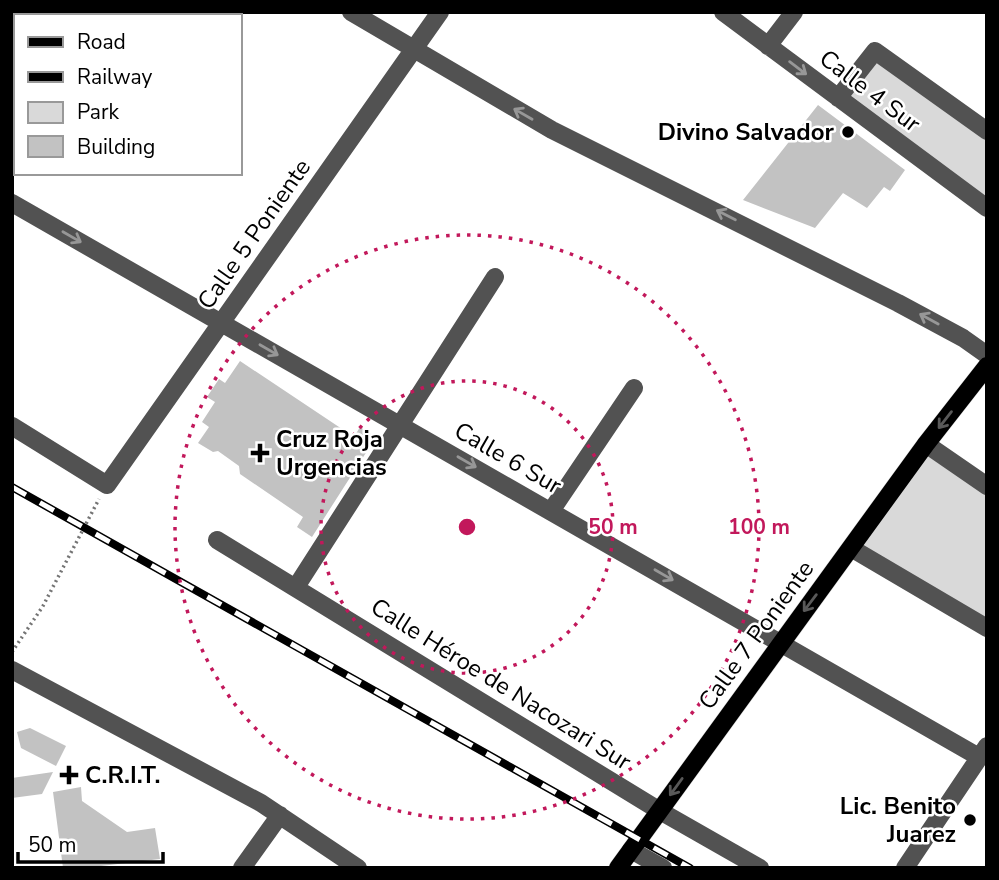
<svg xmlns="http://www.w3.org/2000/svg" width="999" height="880" font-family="'Nunito Sans',sans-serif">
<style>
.green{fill:#d9d9d9}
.building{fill:#c2c2c2}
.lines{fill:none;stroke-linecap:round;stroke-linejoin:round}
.major-casing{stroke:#dbdbdb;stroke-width:19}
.path{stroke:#747474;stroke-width:3.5;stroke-dasharray:2 3.5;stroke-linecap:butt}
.minor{stroke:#525252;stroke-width:18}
.major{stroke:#000;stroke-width:18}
.rail-casing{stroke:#000;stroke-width:8}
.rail{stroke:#fff;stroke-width:5;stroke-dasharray:16;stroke-linecap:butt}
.oneway{stroke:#979797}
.oneway2{stroke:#595959}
.ring{fill:none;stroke:#c2185b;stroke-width:3.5;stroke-dasharray:3.5 7}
.poi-dot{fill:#000;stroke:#fff;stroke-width:2.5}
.labels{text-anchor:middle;stroke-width:5;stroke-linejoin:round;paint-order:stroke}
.street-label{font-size:24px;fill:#000;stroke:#fff}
.poi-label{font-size:24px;font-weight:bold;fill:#000;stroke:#fff;text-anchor:end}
.centre{fill:#c2185b;stroke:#fff;stroke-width:3.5}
.ring-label{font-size:21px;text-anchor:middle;font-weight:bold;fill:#c2185b;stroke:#fff;stroke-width:5;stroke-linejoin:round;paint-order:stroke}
</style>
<rect width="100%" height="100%" fill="#fff"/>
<path class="green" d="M876 58 987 138V199L846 98Z
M926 451 987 492V621L859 548Z"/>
<path class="building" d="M818 105 905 170 890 191 884 187 867 208 843 193 815 228 743 200Z
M240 361 354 437 360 427 376 437 312 537 297 527 303 517 240 474 239 466 218 451 213 452 198 443 209 427 202 422 215 402 207 397 219 379 225 383Z
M30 728 66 746 56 766 21 748 17 732Z
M53 772 42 794 12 798V778Z
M81 787 82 801 127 832 155 828 160 859 84 868H63L53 792Z"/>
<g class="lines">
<defs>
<path id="major" d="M618 868 926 444 987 366"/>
</defs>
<use href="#major" class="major-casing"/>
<path class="path" d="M12 652 43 606 99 499"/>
<path class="minor" d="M351 12 552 130 898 303 963 338 987 355
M723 12 987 208
M768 46 794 12
M838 98 875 51 987 131
M12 203 979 757
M12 426 107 485 440 12
M926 444 987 486
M551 511 634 388
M217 540 660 811 760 868
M851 548 987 628
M296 587 495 277
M12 670 261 803 358 868
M631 850 663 868
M242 868 280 815
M905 868 987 746"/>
<use href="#major" class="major"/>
<defs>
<path id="rail" d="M12 487 690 868"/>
</defs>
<use href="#rail" class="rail-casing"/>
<use href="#rail" class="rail"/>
</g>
<defs><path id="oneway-shaft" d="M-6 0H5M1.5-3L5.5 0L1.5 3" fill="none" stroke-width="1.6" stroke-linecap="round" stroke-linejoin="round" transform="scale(1.75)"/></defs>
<g class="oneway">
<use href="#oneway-shaft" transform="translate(798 68) rotate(37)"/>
<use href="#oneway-shaft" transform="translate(523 114) rotate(-150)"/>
<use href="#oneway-shaft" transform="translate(726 215) rotate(-153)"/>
<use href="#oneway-shaft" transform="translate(72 237) rotate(30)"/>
<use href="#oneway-shaft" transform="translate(929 319) rotate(-151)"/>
<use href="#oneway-shaft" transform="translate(269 350) rotate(30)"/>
<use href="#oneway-shaft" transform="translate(467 462) rotate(30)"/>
<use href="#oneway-shaft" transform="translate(664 575) rotate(30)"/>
</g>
<g class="oneway2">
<use href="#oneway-shaft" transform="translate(945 420) rotate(128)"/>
<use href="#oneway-shaft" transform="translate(810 603) rotate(127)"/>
<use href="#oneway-shaft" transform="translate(676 787) rotate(126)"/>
</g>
<g class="ring">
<circle cx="467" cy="527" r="146"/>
<circle cx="467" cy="527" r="292"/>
</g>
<g class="poi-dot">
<circle cx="848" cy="132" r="7"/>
<path d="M256.5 442.5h7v7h7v7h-7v7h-7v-7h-7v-7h7z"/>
<path d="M65.5 764.5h7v7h7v7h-7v7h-7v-7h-7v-7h7z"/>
<circle cx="970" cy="820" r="7"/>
</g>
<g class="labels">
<g class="street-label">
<text transform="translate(870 91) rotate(37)" y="8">Calle 4 Sur</text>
<text transform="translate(254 234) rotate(-55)" y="8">Calle 5 Poniente</text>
<text transform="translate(508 458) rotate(30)" y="8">Calle 6 Sur</text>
<text transform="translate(756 635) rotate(-54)" y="8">Calle 7 Poniente</text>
<text transform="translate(501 684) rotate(32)" y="8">Calle Héroe de Nacozari Sur</text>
</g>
<g class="poi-label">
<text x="834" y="140">Divino Salvador</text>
<text x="276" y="447" text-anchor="start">Cruz Roja<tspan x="276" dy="28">Urgencias</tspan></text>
<text x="85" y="783" text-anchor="start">C.R.I.T.</text>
<text x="956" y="814">Lic. Benito<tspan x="956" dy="28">Juarez</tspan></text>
</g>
</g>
<circle cx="467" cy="527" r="10" class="centre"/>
<g class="ring-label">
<text x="613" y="534">50 m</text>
<text x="759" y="534">100 m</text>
</g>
<rect width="999" height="880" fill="none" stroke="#000000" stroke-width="28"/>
<rect x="14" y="14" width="228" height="161" fill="#ffffff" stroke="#999999" stroke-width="2"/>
<rect x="28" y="37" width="35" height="10" fill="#000000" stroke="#999999" stroke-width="2"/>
<text x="77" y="49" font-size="21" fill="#000000">Road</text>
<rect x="28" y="72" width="35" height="10" fill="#000000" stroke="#999999" stroke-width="2"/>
<text x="77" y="84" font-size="21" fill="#000000">Railway</text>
<rect x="28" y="102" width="35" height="21" fill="#d9d9d9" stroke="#999999" stroke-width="2"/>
<text x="77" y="119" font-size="21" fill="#000000">Park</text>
<rect x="28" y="136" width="35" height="21" fill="#c2c2c2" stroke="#999999" stroke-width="2"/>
<text x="77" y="154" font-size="21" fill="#000000">Building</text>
<path d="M18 852v10h145v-10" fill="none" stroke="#000000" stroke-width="3.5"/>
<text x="28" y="852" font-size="21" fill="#000000" stroke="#ffffff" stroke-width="5" paint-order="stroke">50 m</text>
</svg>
